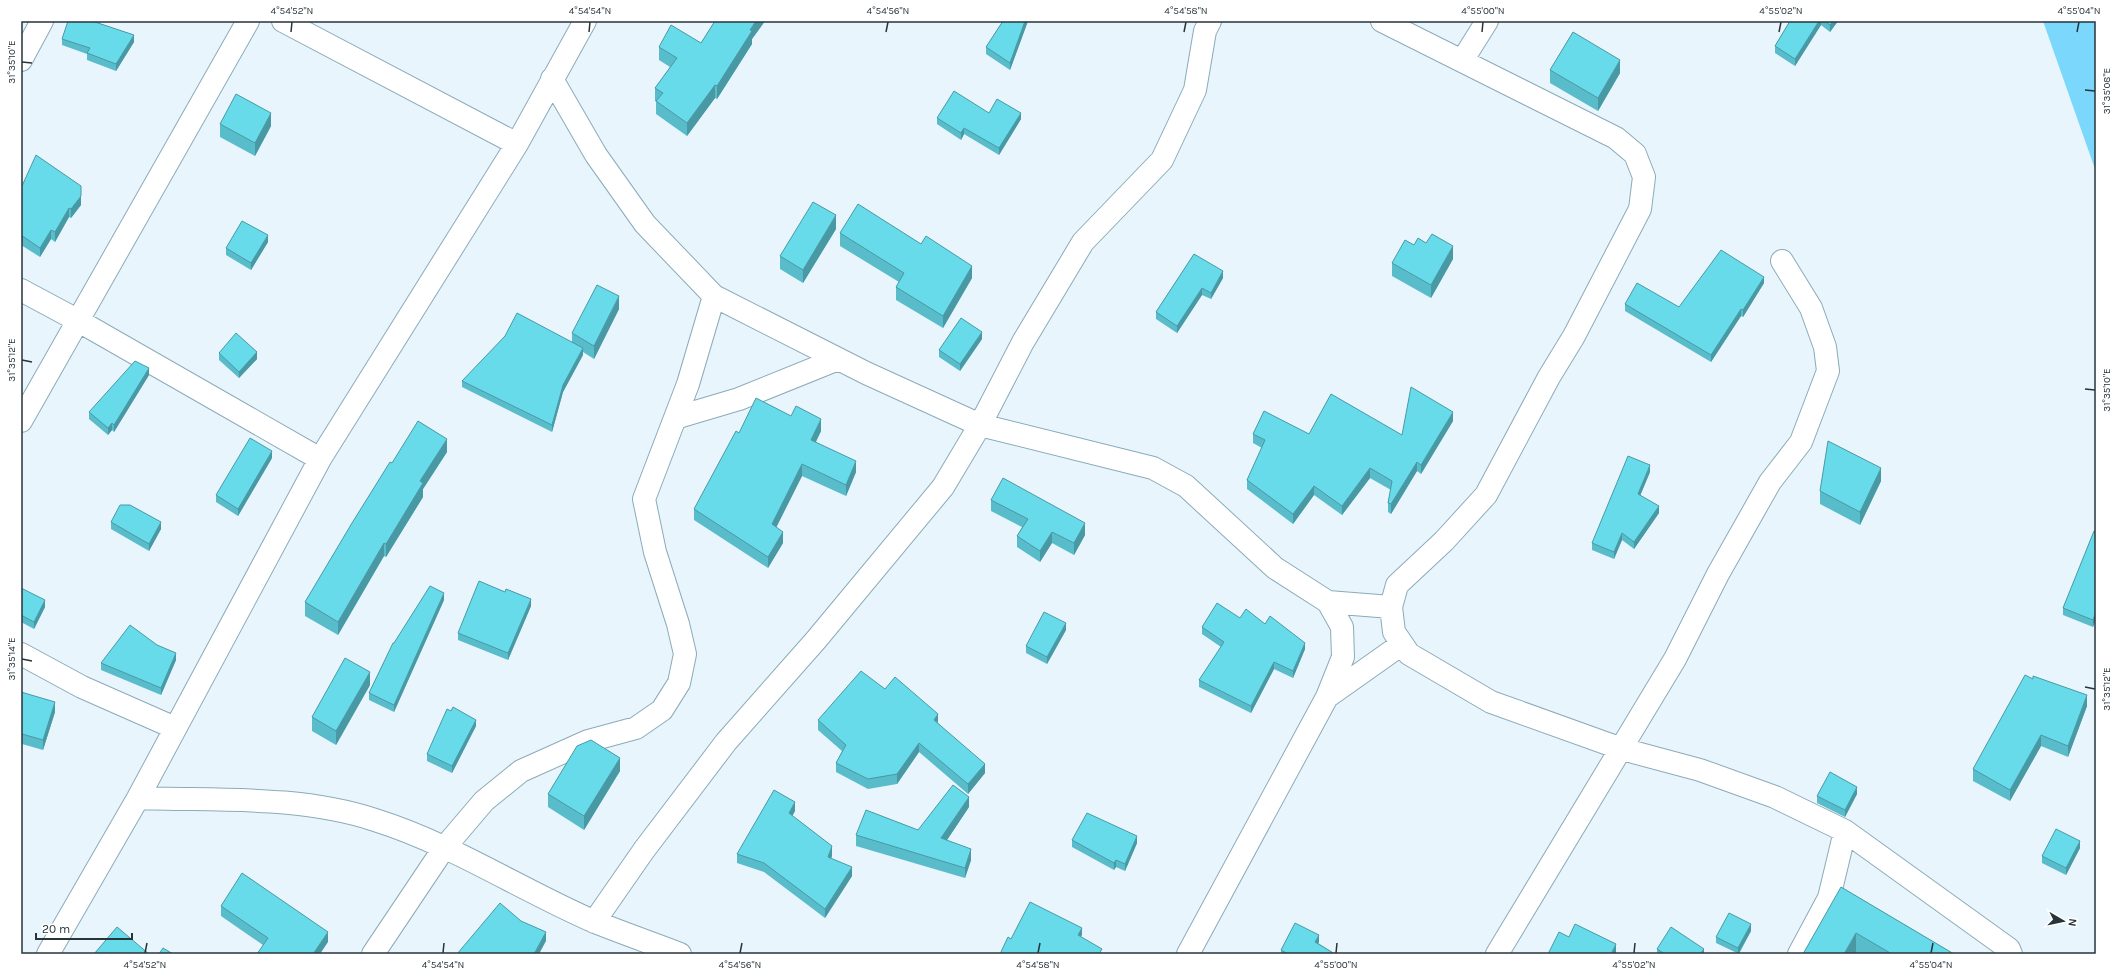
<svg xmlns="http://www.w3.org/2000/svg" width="2117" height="975" font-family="Karla,sans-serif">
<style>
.green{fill:#7bd7fc}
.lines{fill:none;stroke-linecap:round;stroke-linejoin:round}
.minor-casing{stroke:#8babb9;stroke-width:24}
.minor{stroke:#fff;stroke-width:22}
.wall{fill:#59bcca}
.shaded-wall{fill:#4999a4}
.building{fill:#68dbeb;stroke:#4999a4}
.ticks{fill:none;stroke:#27343a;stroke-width:1.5}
.neatline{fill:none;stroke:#27343a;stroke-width:1.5}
.ticks-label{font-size:10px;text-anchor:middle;fill:#27343a}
</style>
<rect width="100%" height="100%" fill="#e8f5fc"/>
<path class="green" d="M2043 21H2096V172Z"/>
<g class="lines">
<defs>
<path id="minor" d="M283 21 517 144
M1382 21 1616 138 1635 154 1644 177 1640 209 1574 336 1549 377 1486 495 1444 541 1397 585 1391 607 1394 632 1409 654 1491 702 1622 749 1700 770 1775 797 1845 831 2009 949 2011 954
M21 60 42 21
M1462 61 1487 21
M552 79 596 155 645 224 714 296 866 373 980 425 1153 468 1186 486 1275 568 1328 602 1342 627 1343 657 1327 697 1188 954
M21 290 77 320 320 459
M675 418 739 399 838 359
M21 421 248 21
M1328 602 1391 607
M21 654 82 687 175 728
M1327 697 1402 644
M138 798C217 801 299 795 375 820 452 844 521 890 595 922 623 933 651 943 680 954
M594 922 644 850 726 742 816 640 943 487 980 425 1023 342 1083 242 1162 160 1195 90 1205 31 1210 21
M48 954 138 798 320 459 517 144 585 21
M373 954 444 848 484 801 521 771 588 741 636 728 662 710 679 683 685 654 678 624 655 552 644 499 688 384 714 296
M1497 954 1675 659 1718 574 1770 482 1801 442 1828 371 1825 347 1811 308 1782 261
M1799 954 1829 898 1845 831"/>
</defs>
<use href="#minor" class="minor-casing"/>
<use href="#minor" class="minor"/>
</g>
<path class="wall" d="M715 21H765L752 39V44L717 99 715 98 687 136 656 114V102L655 101V88L670 67 659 60V47L701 43Z
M1003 21H1028L1010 70 986 54V47Z
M1790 21H1838L1830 32 1821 25 1795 66 1775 53V46Z
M62 39 134 42 116 71 87 60V54L62 45Z
M1550 70 1620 73 1598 111 1550 83Z
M989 113 1021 119 999 155 964 134 961 140 937 124V118Z
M220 124 271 126 255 156 220 137Z
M21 186 81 205 71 218 69 217 55 242 51 239 40 257 21 245Z
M836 229 803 283 780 269V256Z
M840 233 921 244 972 278 943 328 896 300V287L899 282 840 246Z
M268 242 251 270 226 255V248Z
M1414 245 1453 259 1431 298 1392 276V263Z
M1194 254 1223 278 1211 299 1202 295 1177 333 1156 319V312Z
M1764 283 1743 317 1741 316 1711 362 1625 311V304L1679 307Z
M619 309 594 359 583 352V355L563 392 552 432 462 387V381L572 342V333Z
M982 339 960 371 939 357V350Z
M219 353 257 359 239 378 219 360Z
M149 375 114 432 112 430 108 435 89 419V412Z
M1453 421 1421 474 1417 471 1391 514 1388 512V503L1391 490 1370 478 1342 515 1314 495 1293 524 1247 489V480L1262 448 1253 443V434L1402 435Z
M821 431 816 442 856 472 846 496 802 476 776 527 783 543 768 568 694 520V509L739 433Z
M447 452 423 489V497L386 557 384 556 338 635 305 616V602L392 463Z
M272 458 238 516 216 502V495Z
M1650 472 1640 495 1659 513 1634 549 1622 540 1614 559 1592 550V543Z
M1881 481 1860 525 1820 504V491Z
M991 500 1085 535 1074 555 1052 543 1040 562 1017 547V536L1022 527 991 511Z
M111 522 161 529 149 551 111 529Z
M2096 532V619L2093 627 2063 615V608Z
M21 588 45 607 34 629 21 622Z
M444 600 394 712 369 700V693L394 643Z
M531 606 508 660 458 640V633Z
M1240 618 1265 624 1305 649 1293 678 1274 669 1251 713 1199 687V680L1221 647 1202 634V627Z
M1066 630 1047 664 1026 653V646Z
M176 660 161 695 101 670V663Z
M370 685 336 745 312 731V717Z
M885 689 938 723 985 773 968 794 919 752 897 784 868 789 836 772V763L842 751 818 730V720Z
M21 692 55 712 43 750 22 744Z
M2087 706 2068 757 2041 746 2010 801 1973 781V769Z
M476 726 452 773 427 761V754Z
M620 771 584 830 548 807V794Z
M1857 794 1845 817 1817 803V796Z
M969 807 947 840 971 860 965 878 856 846V835L918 830Z
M795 811 792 816 832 856 831 858 852 876 825 918 764 872 737 863V854Z
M1072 840 1137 843 1125 871 1116 867 1114 870 1072 847Z
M2080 848 2066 875 2042 863V856Z
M1841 887 1954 954H1858L1856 953Z
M221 906 328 942 263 945 221 916Z
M1751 931 1739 954 1716 943V937Z
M1319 942 1318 943 1335 954H1281V950Z
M1657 949 1704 954H1657Z"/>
<path class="shaded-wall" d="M756 21H765L752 39V44L717 99V86L750 30Z
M1025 21H1028L1010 70V63Z
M1819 21H1821V25L1795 66V59Z
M1833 21H1838L1830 32V25Z
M134 35V42L116 71V64Z
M1620 60V73L1598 111V98Z
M715 85V98L687 136V123Z
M271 113V126L255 156V143Z
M1021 113V119L999 155V148Z
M964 128V134L961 140V133Z
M81 196V205L71 218V209Z
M69 208V217L55 242V232Z
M836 215V229L803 283V270Z
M51 230V239L40 257V248Z
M268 235V242L251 270V263Z
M1453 246V259L1431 298V285Z
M972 266V278L943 328V316Z
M1223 271V278L1211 299V293Z
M1764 277V283L1743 317V310Z
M1202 288V295L1177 333V326Z
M619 296V309L594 359V346Z
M1741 309V316L1711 362V355Z
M982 332V339L960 371V364Z
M583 348V355L563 392 552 432V425L563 385Z
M257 352V359L239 378V372Z
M149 368V375L114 432V425Z
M1453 412V421L1421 474V465Z
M821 419V431L811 451V440Z
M112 423V430L108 435V428Z
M447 439V452L423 489V497L386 557V544L420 481Z
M272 451V458L238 516V509Z
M856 461V472L846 496V485Z
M1417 462V471L1391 514V504Z
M802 464V476L772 536V524Z
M1650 465V472L1638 501V494Z
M1370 468V478L1342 515V506Z
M1881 468V481L1860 525V512Z
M1314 486V495L1293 524V514Z
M1659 506V513L1634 549V542Z
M161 522V529L149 551V544Z
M1085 523V535L1074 555V543Z
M783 532V543L768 568V557Z
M1052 532V543L1040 562V551Z
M1622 533V540L1614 559V552Z
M384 543V556L338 635V622Z
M444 593V600L394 712V705Z
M531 599V606L508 660V653Z
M45 600V607L34 629V622Z
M2096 612V619L2093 627V620Z
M1066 623V630L1047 664V657Z
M1305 643V649L1293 678V671Z
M176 653V660L161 695V688Z
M1274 662V669L1251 713V706Z
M370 672V685L336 745V731Z
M2087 695V706L2068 757V746Z
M55 702V712L43 750V740Z
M938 714V723L934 720Z
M476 720V726L452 773V766Z
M22 734V744L21 746V736Z
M2041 735V746L2010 801V790Z
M919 743V752L897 784V774Z
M620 758V771L584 830V816Z
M985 764V773L968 794V784Z
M1857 787V794L1845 817V810Z
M969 797V807L941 849V838Z
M795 802V811L789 822V813Z
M1137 836V843L1125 871V864Z
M2080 841V848L2066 875V868Z
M832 846V856L828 866V857Z
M971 849V860L965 878V868Z
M1116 860V867L1114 870V863Z
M852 867V876L825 918V909Z
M1751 924V931L1738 954V948Z
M1082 928V935L1078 942V935Z
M328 932V942L320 954H313Z
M546 932V941L539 954H534Z
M1856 933V953L1855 954H1844Z
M1319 935V942L1315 949V942Z
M1616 944V954H1611Z
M1704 949V954H1700Z"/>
<path class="building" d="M68 21H92L134 35 116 64 87 53 90 48 62 39Z
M715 21H756L750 30 752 31 717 86 715 85 687 123 656 101 663 93 655 88 677 58 659 47 671 25 701 43Z
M1003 21H1025L1010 63 986 47Z
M1790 21H1819L1795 59 1775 46Z
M1825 21H1833L1830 25Z
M1573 32 1620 60 1598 98 1550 70Z
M954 91 989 113 997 99 1021 113 999 148 964 128 961 133 937 118Z
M236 94 271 113 255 143 220 124Z
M36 155 81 186V196L71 209 69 208 55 232 51 230 40 248 21 235V186H22Z
M813 202 836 215 803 270 780 256Z
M858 204 921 244 926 236 972 266 943 316 896 287 904 273 840 233Z
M242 221 268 235 251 263 226 248Z
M1432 234 1453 246 1431 285 1392 263 1405 240 1414 245 1418 238 1426 243Z
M1721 250 1764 277 1743 310 1741 309 1711 355 1625 304 1637 283 1679 307Z
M1194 254 1223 271 1211 293 1202 288 1177 326 1156 312Z
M597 285 619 296 594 346 572 333Z
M517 313 583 348 563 385 552 425 462 381 505 336Z
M961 318 982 332 960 364 939 350Z
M236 333 257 352 239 372 219 353Z
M135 361 149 368 114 425 112 423 108 428 89 412Z
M1411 387 1453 412 1421 465 1417 462 1391 504 1388 503 1392 481 1370 468 1342 506 1314 486 1293 514 1247 480 1265 440 1253 434 1264 411 1309 434 1331 394 1402 435Z
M756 398 791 416 796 406 821 419 811 440 856 461 846 485 802 464 772 524 783 532 768 557 694 509 736 431 739 433Z
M418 421 447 439 420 481 423 483 386 544 384 543 338 622 305 602 352 523 390 462 392 463Z
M250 438 272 451 238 509 216 495Z
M1828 441 1881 468 1860 512 1820 491Z
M1628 456 1650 465 1638 494 1659 506 1634 542 1622 533 1614 552 1592 543Z
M1003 478 1085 523 1074 543 1052 532 1040 551 1017 536 1028 519 991 500Z
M120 505H130L161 522 149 544 111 522Z
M2094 531 2096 532V612L2093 620 2063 608Z
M479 581 505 592 506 589 531 599 508 653 458 633Z
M430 586 444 593 394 705 369 693 393 643H394Z
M21 588 45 600 34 622 21 615Z
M1217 603 1240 618 1246 609 1265 624 1270 616 1305 643 1293 671 1274 662 1251 706 1199 680 1224 642 1202 627Z
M1044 612 1066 623 1047 657 1026 646Z
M130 625 157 645 176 653 161 688 101 663Z
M345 658 370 672 336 731 312 717Z
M861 671 885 689 895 677 938 714 934 720 985 764 968 784 919 743 897 774 868 779 836 763 846 745 818 720Z
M2025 675 2033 679V676L2087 695 2068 746 2041 735 2010 790 1973 769Z
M21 692 55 702 43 740 22 734 21 736Z
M453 707 476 720 452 766 427 754 447 709 451 711Z
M591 740 620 758 584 816 548 794 577 746Z
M1830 772 1857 787 1845 810 1817 796Z
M953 785 969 797 941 838 971 849 965 868 856 835 866 810 918 830Z
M774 790 795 802 789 813 832 846 828 857 852 867 825 909 764 863 737 854Z
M1087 813 1137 836 1125 864 1116 860 1114 863 1072 840Z
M2056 829 2080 841 2066 868 2042 856Z
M242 873 328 932 313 954H257L268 938 221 906Z
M1841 887 1954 954H1892L1856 933 1844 954H1803Z
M1030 902 1082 928 1078 935 1102 949 1099 954H1000L1008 937 1011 939Z
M500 903 521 921 546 932 534 954H457Z
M1729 913 1751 924 1738 948 1716 937Z
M1295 923 1319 935 1315 942 1335 954H1288L1281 950Z
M1575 924 1616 944 1611 954H1548L1559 932 1569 937Z
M117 927 149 954H94Z
M1671 927 1704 949 1700 954H1665L1657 949Z
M163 948 173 954H159Z"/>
<path class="ticks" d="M291 32 292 22M589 32 590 22M886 32 888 22M1184 32 1186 22M1482 32 1483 22M1779 32 1781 22M2077 32 2079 22M22 62 32 63M2085 90 2095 91M22 360 32 362M2085 389 2095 390M22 659 32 661M2085 687 2095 689M145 953 147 943M443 953 444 943M740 953 742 943M1038 953 1040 943M1336 953 1337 943M1634 953 1635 943M1931 953 1933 943"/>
<rect width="2117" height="975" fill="none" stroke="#ffffff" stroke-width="44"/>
<g transform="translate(2063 921) rotate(99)" stroke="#ffffff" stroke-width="3" paint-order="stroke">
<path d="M0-3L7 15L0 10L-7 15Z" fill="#27343a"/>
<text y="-6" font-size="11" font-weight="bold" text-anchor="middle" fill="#27343a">N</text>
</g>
<path d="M36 933v6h96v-6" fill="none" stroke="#27343a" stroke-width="2"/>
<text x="42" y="933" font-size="12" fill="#27343a" stroke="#ffffff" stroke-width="3" paint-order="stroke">20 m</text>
<rect x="22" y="22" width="2073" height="931" class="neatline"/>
<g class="ticks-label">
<text x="292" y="14">4°54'52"N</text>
<text x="590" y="14">4°54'54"N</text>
<text x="888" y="14">4°54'56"N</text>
<text x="1186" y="14">4°54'58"N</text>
<text x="1483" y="14">4°55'00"N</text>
<text x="1781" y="14">4°55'02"N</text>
<text x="2079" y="14">4°55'04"N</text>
<text transform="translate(11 62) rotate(-90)" y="4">31°35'10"E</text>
<text transform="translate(2106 91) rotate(-90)" y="4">31°35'08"E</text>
<text transform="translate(11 360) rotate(-90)" y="4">31°35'12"E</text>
<text transform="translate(2106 390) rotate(-90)" y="4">31°35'10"E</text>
<text transform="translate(11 659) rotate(-90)" y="4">31°35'14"E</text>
<text transform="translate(2106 689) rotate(-90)" y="4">31°35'12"E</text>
<text x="145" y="968">4°54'52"N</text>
<text x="443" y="968">4°54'54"N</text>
<text x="740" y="968">4°54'56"N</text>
<text x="1038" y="968">4°54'58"N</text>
<text x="1336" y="968">4°55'00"N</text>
<text x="1634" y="968">4°55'02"N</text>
<text x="1931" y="968">4°55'04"N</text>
</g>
</svg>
